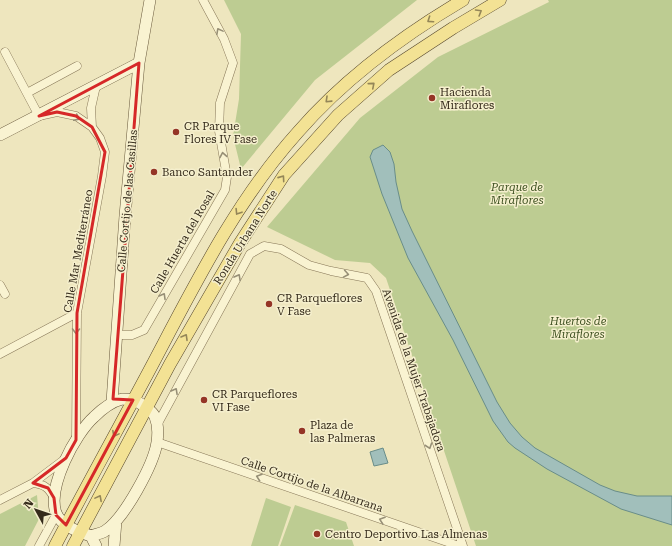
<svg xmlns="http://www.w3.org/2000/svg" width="672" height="546" font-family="'Roboto Serif',serif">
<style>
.green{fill:#bdcc92}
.water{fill:#a1bfbb;stroke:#698d89}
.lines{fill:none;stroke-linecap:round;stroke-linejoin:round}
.street-casing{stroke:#867657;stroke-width:9}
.secondary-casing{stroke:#67573a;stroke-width:12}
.primary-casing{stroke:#53442b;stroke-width:13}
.street{stroke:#f9f3d1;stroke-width:8}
.secondary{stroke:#f9f3d1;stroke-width:11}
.primary{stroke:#f3e294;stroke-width:12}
.oneway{stroke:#948658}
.oneway2{stroke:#978f76}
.marked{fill:none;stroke:#d62828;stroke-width:3;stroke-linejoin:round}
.poi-dot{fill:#953526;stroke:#f5efcd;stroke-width:1.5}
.labels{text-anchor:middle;stroke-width:3;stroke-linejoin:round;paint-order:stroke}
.poi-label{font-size:11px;fill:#352b1b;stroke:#f5efcd;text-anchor:start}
.park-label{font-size:11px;font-style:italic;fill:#3f5222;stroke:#f5efcd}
.street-label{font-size:11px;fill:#352b1b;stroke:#f5efcd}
</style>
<rect width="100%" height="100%" fill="#eee6be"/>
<path class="green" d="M224 0H417L315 80 241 169 233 136 239 99 241 34Z
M548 0H672V546H476L386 278 370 263 335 260 267 227 360 118 438 57 549 2Z
M37 495 39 519 25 546H0V514Z
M266 498 291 507 278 546H251Z
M295 505 346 522 354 546H280Z"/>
<path class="water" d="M383 145 390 152 394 164 396 182 402 209 412 231 497 402 510 423 522 437 535 448 600 485 615 491 637 496H672V525L621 509 547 469 515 448 508 442 493 421 453 340 408 258 382 194 370 157 373 150Z
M383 448 388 463 374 466 370 452Z"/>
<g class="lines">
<defs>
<path id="street" d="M5 52 39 116 57 112 76 116 92 127 100 138 105 152 102 176 77 313 76 440
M27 93 77 66
M92 127 91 108 96 86
M0 285 5 294
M117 335H132L144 330 225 190 227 177 219 131 220 103 233 63 224 39 203 0
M0 354 77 313
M157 425 250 254 264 246 281 249 309 265 331 271 367 278 376 291 463 546
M157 442 459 546
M33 483C44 484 49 488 54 498
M0 500 33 483 65 459
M39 546 56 515"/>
<path id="secondary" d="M0 135 139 63
M122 399C126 399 131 399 134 400 140 403 153 411 155 417 158 424 158 435 157 442 154 464 124 519 105 531 101 534 95 534 91 536 79 532 61 526 56 513 47 487 75 434 94 417 102 409 111 402 122 399Z
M112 402 125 216 139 63 150 0
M91 536 96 546
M114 546 116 521"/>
<path id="primary" d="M55 546C86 487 118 429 149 371 193 288 235 202 298 132 345 78 402 36 463 0
M73 546 170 364 240 243 284 175 338 115 389 70 453 28 500 0"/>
</defs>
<use href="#street" class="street-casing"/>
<use href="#secondary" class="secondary-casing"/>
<use href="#primary" class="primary-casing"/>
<use href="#street" class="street"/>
<use href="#secondary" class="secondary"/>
<use href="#primary" class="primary"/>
</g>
<defs><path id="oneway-chevron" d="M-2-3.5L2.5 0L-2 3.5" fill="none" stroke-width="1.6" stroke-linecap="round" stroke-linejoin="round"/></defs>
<g class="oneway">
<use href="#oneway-chevron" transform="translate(479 12) rotate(-31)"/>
<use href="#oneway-chevron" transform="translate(430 20) rotate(146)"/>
<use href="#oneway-chevron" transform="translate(372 85) rotate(-41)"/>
<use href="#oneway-chevron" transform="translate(328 100) rotate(136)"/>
<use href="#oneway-chevron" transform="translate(282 178) rotate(-55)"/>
<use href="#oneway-chevron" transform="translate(238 212) rotate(122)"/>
<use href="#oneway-chevron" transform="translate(185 337) rotate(-60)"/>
<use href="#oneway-chevron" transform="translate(115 434) rotate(118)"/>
<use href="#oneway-chevron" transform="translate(99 498) rotate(-62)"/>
</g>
<g class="oneway2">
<use href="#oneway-chevron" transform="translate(219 31) rotate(-118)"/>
<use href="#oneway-chevron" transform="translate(77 118) rotate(26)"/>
<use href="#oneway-chevron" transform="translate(223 155) rotate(-100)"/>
<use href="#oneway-chevron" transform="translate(346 274) rotate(10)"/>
<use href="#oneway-chevron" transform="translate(238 277) rotate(-61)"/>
<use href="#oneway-chevron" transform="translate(163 296) rotate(-60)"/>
<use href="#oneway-chevron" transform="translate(76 331) rotate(91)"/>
<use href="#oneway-chevron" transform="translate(175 391) rotate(-61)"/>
<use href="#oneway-chevron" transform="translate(429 446) rotate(71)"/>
<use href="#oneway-chevron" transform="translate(259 477) rotate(-161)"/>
<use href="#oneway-chevron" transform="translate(382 520) rotate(-161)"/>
</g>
<path class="marked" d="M139 63 113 399 133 400 66 525 56 515 54 498 48 488 33 483 66 458 76 440 77 313 105 152 92 127 76 116 57 112 39 116Z"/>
<g class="poi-dot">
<circle cx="432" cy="98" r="4"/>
<circle cx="176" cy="132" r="4"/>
<circle cx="154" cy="172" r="4"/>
<circle cx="269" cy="304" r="4"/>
<circle cx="204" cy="400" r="4"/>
<circle cx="302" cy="431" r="4"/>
<circle cx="317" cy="534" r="4"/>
</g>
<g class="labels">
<g class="poi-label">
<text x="440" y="96">Hacienda<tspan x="440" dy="13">Miraflores</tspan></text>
<text x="184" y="130">CR Parque<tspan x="184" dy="13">Flores IV Fase</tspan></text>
<text x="162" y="176">Banco Santander</text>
<text x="277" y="302">CR Parqueflores<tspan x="277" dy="13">V Fase</tspan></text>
<text x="212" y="398">CR Parqueflores<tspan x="212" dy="13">VI Fase</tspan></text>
<text x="310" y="429">Plaza de<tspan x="310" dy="13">las Palmeras</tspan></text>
<text x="325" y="538">Centro Deportivo Las Almenas</text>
</g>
<g class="park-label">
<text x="517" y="191">Parque de<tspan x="517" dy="13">Miraflores</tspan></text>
<text x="578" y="325">Huertos de<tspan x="578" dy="13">Miraflores</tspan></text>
</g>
<g class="street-label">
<text transform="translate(127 201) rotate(-85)" y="4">Calle Cortijo de las Casillas</text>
<text transform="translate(245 237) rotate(-58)" y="4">Ronda Urbana Norte</text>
<text transform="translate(182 242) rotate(-60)" y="4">Calle Huerta del Rosal</text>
<text transform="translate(78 251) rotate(-80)" y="4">Calle Mar Mediterráneo</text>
<text transform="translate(414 370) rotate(71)" y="4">Avenida de la Mujer Trabajadora</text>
<text transform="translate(312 484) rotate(19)" y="4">Calle Cortijo de la Albarrana</text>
</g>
</g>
<g transform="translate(36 510) rotate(310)" stroke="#f5efcd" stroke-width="3" paint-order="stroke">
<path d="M0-3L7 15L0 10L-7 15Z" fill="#352b1b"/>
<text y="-6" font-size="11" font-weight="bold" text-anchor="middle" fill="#352b1b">N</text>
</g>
</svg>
